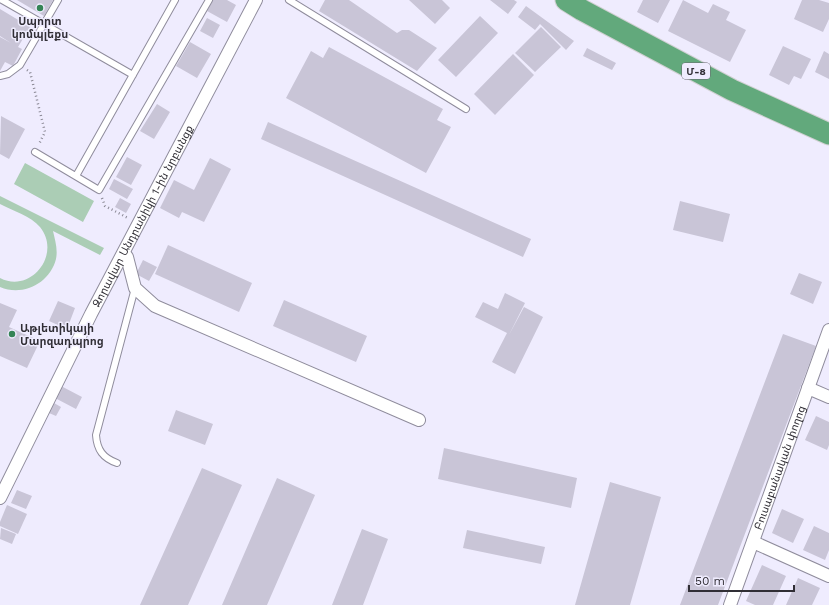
<svg xmlns="http://www.w3.org/2000/svg" width="829" height="605" font-family="'Work Sans','Noto Sans Armenian',sans-serif">
<style>
.green{fill:#abcdb5}
.building{fill:#c9c5d7}
.lines{fill:none;stroke-linecap:round;stroke-linejoin:round}
.lane-casing{stroke:#8f8c9c;stroke-width:8}
.street-casing{stroke:#8f8c9c;stroke-width:14}
.highway-casing{stroke:#d1d1d3;stroke-width:23}
.path{stroke:#8b8995;stroke-width:2.5;stroke-dasharray:1 3;stroke-linecap:butt}
.lane{stroke:#fff;stroke-width:6}
.street{stroke:#fff;stroke-width:12}
.highway{stroke:#62a97c;stroke-width:21}
.poi-dot{fill:#348455;stroke:#efecfe;stroke-width:1.5}
.labels{text-anchor:middle;stroke-width:3;stroke-linejoin:round;paint-order:stroke}
.shield{fill:#efecfe;stroke:#696771;stroke-width:1}
.shield-label{font-size:10px;font-weight:bold;fill:#302e35}
.poi-label{font-size:11px;font-weight:bold;fill:#302e35;stroke:#efecfe}
.street-label{font-size:11px;fill:#302e35;stroke:#efecfe}
</style>
<rect width="100%" height="100%" fill="#efecfe"/>
<path class="green" d="M25 163 94 201 83 222 14 184Z
M0 196 104 248 100 255 53 231C55 240 58 249 56 259 50 283 23 297 0 287V278C31 294 62 254 40 227 31 216 13 211 0 204Z"/>
<path class="building" d="M17 0H53L44 16Z
M213 0H227L236 5 227 22 207 11Z
M325 0H349L397 33 402 30H409L437 48 417 71 319 11Z
M409 0H442L450 8 435 24Z
M490 0H514L517 2 508 14Z
M643 0H670L658 23 637 12Z
M683 0 708 13 713 4 730 12 726 20 746 30 730 62 668 31Z
M802 0H819L829 3V19L823 32 794 19Z
M526 6 574 41 566 50 540 24 535 30 518 17Z
M0 9 30 27 18 47 22 49 13 66 5 62 0 71V37L11 43 0 36Z
M480 16 498 33 456 77 438 60Z
M207 18 220 25 213 38 200 31Z
M541 27 561 47 535 72 515 53Z
M190 42 211 54 197 78 176 66Z
M783 46 811 59 801 79 794 76 789 85 769 75Z
M329 47 443 109 437 120 451 127 426 173 286 98 311 51 323 58Z
M587 48 616 63 612 70 583 56Z
M824 51 829 54V79L815 72Z
M513 54 534 75 495 115 474 94Z
M157 104 170 112 154 139 140 131Z
M1 116 25 129 9 159 0 154Z
M268 122 531 239 523 257 261 139Z
M127 157 142 165 131 185 116 177Z
M210 158 231 169 204 222 182 212 179 218 160 208 174 180 194 190Z
M114 179 133 189 127 199 109 189Z
M120 198 131 204 126 213 115 207Z
M680 201 730 214 723 242 673 230Z
M168 245 252 283 239 312 155 274Z
M143 260 157 267 149 281 136 274Z
M799 273 822 282 813 304 790 294Z
M505 293 525 303 509 335 524 307 543 317 515 374 492 362 507 333 475 317 483 302 498 309Z
M284 300 367 336 356 362 273 326Z
M58 301 75 308 67 329 49 321Z
M0 303 17 310 9 327 40 341 27 368 0 356Z
M783 334 816 346 718 605H680Z
M61 386 82 397 76 409 55 398Z
M54 403 61 407 56 416 49 413Z
M176 410 213 424 205 445 168 431Z
M816 416 829 422V445L827 450 805 440Z
M444 448 577 478 571 508 438 479Z
M202 468 242 485 188 605H140Z
M277 478 315 495 267 605H222Z
M610 482 661 497 630 605H575Z
M17 490 32 496 26 509 11 503Z
M7 505 27 514 18 534 0 526V522Z
M782 509 804 519 793 543 772 533Z
M814 526 829 533V550L825 560 803 550Z
M1 528 16 534 12 544 0 539Z
M362 529 388 539 363 605H332Z
M467 530 545 547 541 564 463 548Z
M762 565 786 576 773 605H755L746 601Z
M798 578 820 588 812 605H786Z"/>
<g class="lines">
<defs>
<path id="lane" d="M2 0 133 75
M289 0 466 109
M0 76 8 74 20 65 58 0
M35 152 99 190 209 0
M76 176 175 0
M117 463C103 458 97 450 96 435L135 288"/>
<g id="street">
<path d="M124 253 127 257 135 288 155 306 419 420"/>
<path d="M808 388 829 397"/>
<path id="s1" d="M0 498 91 314 256 0"/>
<path d="M753 542 829 576"/>
<path id="s2" d="M730 605 829 330"/>
</g>
<path id="highway" d="M566 0 582 10 732 90 829 134"/>
</defs>
<use href="#lane" class="lane-casing"/>
<use href="#street" class="street-casing"/>
<use href="#highway" class="highway-casing"/>
<path class="path" d="M27 70 30 72 45 132 39 144
M102 198 105 206 128 218"/>
<use href="#lane" class="lane"/>
<use href="#street" class="street"/>
<use href="#highway" class="highway"/>
</g>
<g class="poi-dot">
<circle cx="40" cy="8" r="4"/>
<circle cx="12" cy="334" r="4"/>
</g>
<g class="labels">
<rect class="shield" x="682" y="63" width="28" height="16" rx="3"/>
<g class="shield-label">
<text x="696" y="75">Մ-8</text>
</g>
<g class="poi-label">
<text x="40" y="25">Սպորտ<tspan x="40" dy="13">կոմպլեքս</tspan></text>
<text x="20" y="332" text-anchor="start">Աթլետիկայի<tspan x="20" dy="13">Մարզադպրոց</tspan></text>
</g>
<g class="street-label">
<text dy="4" stroke="none"><textPath href="#s1" startOffset="316">Զորավար Անդրանիկի 1-ին նրբանցք</textPath></text>
<text dy="4" stroke="none"><textPath href="#s2" startOffset="146">Բուսաբանական փողոց</textPath></text>
</g>
</g>
<path d="M689 585v6h105v-6" fill="none" stroke="#302e35" stroke-width="2"/>
<text x="695" y="585" font-size="12" fill="#302e35" stroke="#efecfe" stroke-width="3" paint-order="stroke">50 m</text>
</svg>
